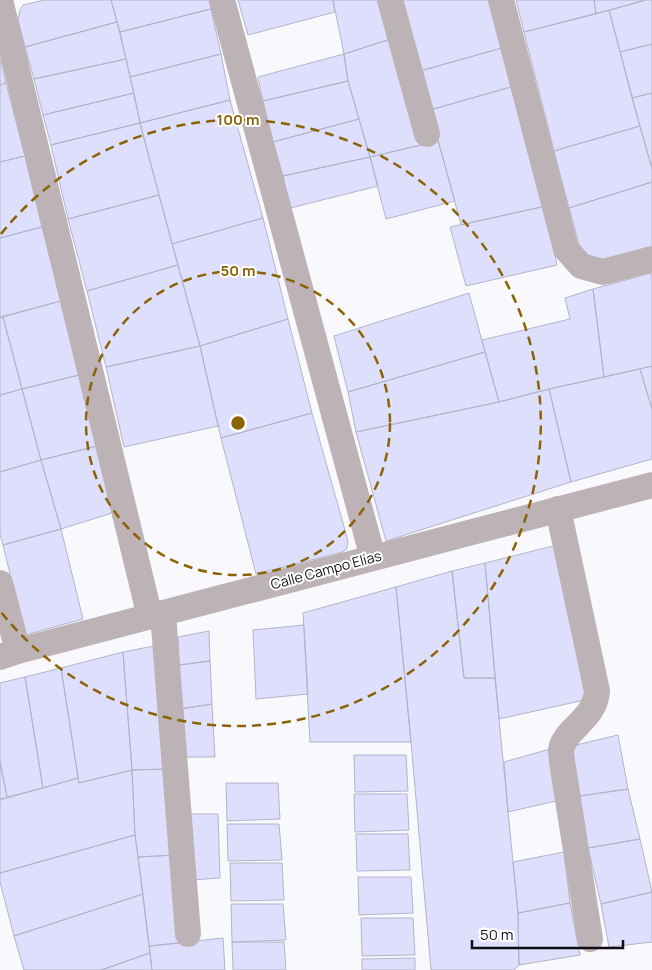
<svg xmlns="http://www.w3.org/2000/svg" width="652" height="970" font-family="Manrope,sans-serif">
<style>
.building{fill:#dedffc;stroke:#b2b4ca}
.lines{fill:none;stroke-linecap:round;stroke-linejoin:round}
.minor{stroke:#bdb2b5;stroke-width:26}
.ring{fill:none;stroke:#8b6304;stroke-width:2.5;stroke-dasharray:9 6}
.labels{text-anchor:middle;stroke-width:4;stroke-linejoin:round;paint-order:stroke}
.street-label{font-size:14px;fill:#0f0d14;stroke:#fff}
.centre{fill:#8b6304;stroke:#fff;stroke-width:2.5}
.ring-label{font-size:15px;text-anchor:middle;font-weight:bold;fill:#8b6304;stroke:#fff;stroke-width:4;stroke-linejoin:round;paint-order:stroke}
</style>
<rect width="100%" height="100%" fill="#f9f8fd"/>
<path class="building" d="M44 0H111L117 22 25 47 18 20 20 10 23 5Z
M111 0H209L211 9 120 32Z
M238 0H333L335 12 248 35Z
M333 0H381L394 38 344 54Z
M400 0H489L502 48 420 71Z
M516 0H594L596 14 524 32Z
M594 0H646L596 14Z
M646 0H652V44L620 52 609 10Z
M211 9 221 54 130 77 120 32Z
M609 10 640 126 554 151 524 32Z
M117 22 126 59 34 79 25 47Z
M394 38 421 145 370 157 348 81 344 54Z
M652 44V93L632 98 620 52Z
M502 48 511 87 430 110 420 71Z
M221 54 230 100 140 123 130 77Z
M344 54 348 81 263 101 258 77Z
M0 57 6 83 0 85Z
M126 59 134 93 43 115 34 79Z
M348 81 359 119 273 142 263 101Z
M6 83 25 156 0 162V85Z
M511 87 546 206 461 225 430 110Z
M134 93 140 123 51 145 43 115Z
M652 93V169L632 98Z
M230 100 263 218 172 244 140 123Z
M359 119 370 157 283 176 273 142Z
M140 123 159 195 68 219 51 145Z
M640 126 652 169V182L569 208 554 151Z
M438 141 455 201 386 219 370 157Z
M25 156 42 227 0 238V162Z
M370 157 378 186 290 208 283 176Z
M652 182V248L595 264 583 259 569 208Z
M159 195 178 265 87 291 68 219Z
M546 206 557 265 466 286 450 227Z
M263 218 288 319 200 346 172 244Z
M42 227 61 301 0 317V238Z
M178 265 200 346 106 367 87 291Z
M651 273 652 278V366L604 377 593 289Z
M593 289 604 377 549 389 499 402 482 340 570 319 565 298Z
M469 293 485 352 348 392 334 336Z
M61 301 79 375 22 389 3 317Z
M3 317 22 389 0 395V318Z
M288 319 312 413 221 438 200 346Z
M200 346 218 426 124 447 106 367Z
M485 352 499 402 356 432 348 392Z
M652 366V409L640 369Z
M640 369 652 409V459L571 482 549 389Z
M79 375 97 446 41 460 22 389Z
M22 389 41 460 0 472V395Z
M549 389 571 482 386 541 356 432 499 402Z
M312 413 348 541 347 548 343 552 256 574 221 438Z
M97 446 112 513 61 529 41 460Z
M41 460 61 529 3 545 0 534V472Z
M61 529 83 619 25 635 3 545Z
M557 545 589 699 499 719 485 563Z
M485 563 495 678H464L452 571Z
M452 571 464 678H495L518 913 519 965 514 970H431L411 742 396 587Z
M396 587 411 742H310L303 613Z
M304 625 308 694 256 699 253 630Z
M209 631 210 661 179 665 178 637Z
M159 645 169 769 132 770 123 652Z
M123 652 132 770 79 783 61 668Z
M210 661 212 704 180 709 179 665Z
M61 668 78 778 43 788 25 677Z
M25 677 43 788 7 797 0 761V683Z
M212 704 215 757H182L180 709Z
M618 735 628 789 580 796 572 746Z
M550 749 556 801 508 812 504 762Z
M354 755H406L408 791 355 792Z
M0 761 7 797 0 799Z
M169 769 176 855 138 857 135 835 132 770Z
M132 770 135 835 0 873V800L78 778 79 783Z
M226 783H278L280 819 227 821Z
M628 789 640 839 588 848 580 796Z
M354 794H407L409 830 355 832Z
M187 814H218L220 878 190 880Z
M227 824H279L282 860 228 861Z
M356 834H408L410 870 357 871Z
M135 835 143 894 14 936 0 882V873Z
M640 839 652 892 601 904 588 848Z
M564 852 570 903 518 913 513 862Z
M176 855 181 943 149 946 138 857Z
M230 863H282L284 900 231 901Z
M358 877H411L413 913 359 915Z
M652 892V942L609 947 601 904Z
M143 894 150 953 101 970H24L14 936Z
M570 903 580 955 519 965 518 913Z
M231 904H283L286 940 232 942Z
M361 918H413L415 955 362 956Z
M223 938 225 970H152L149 946Z
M232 942H284L286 970H233Z
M150 953 152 970H101Z
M415 958V970H362V959Z"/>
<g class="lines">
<path class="minor" d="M0 0 150 617
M222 0 373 558
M390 0 427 134
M501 0 566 249 581 266 603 272 652 259
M558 509 597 691C595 720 564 729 561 750 561 754 562 759 562 762L590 939
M0 583 18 651
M163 614 188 934
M0 657 18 651 652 485"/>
</g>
<g class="ring">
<circle cx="238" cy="423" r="152"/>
<path d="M1 234A303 303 0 1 1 1 612"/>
</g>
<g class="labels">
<g class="street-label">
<text transform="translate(326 570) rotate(-15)" y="5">Calle Campo Elías</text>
</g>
</g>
<circle cx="238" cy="423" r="8" class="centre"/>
<g class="ring-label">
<text x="238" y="125">100 m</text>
<text x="238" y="276">50 m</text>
</g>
<path d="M472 940v8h151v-8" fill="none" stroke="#0f0d14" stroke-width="2.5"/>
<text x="480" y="940" font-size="15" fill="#0f0d14" stroke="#ffffff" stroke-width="4" paint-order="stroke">50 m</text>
</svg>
